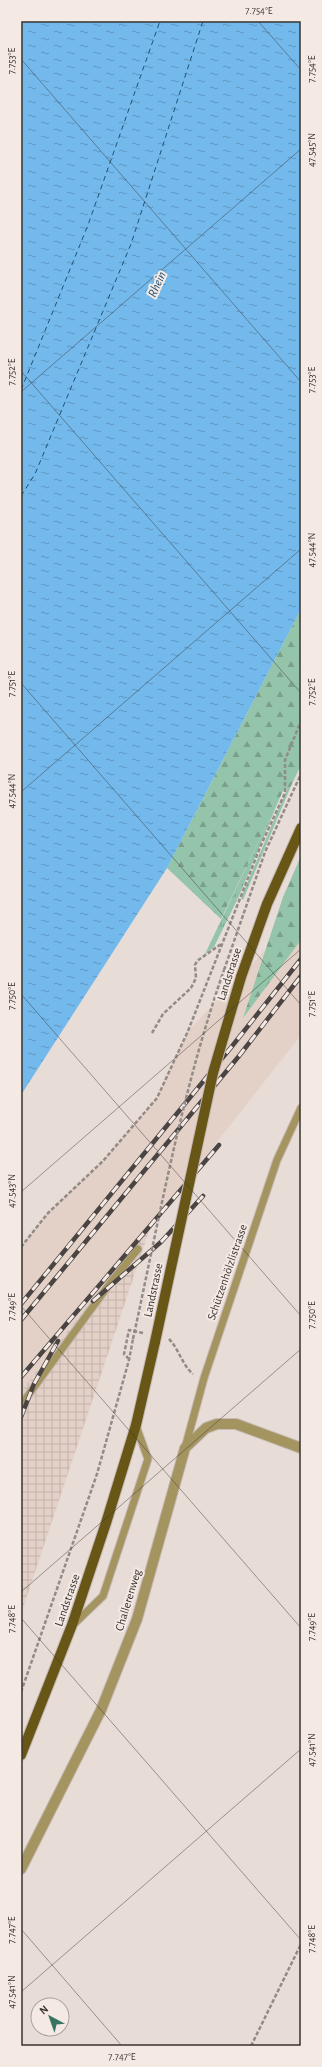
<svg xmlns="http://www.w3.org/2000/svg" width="322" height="2067" font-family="'Alegreya Sans',sans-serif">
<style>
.built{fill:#e3d0c7}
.industrial{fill:url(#industrial-grid)}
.grass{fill:url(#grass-tufts)}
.forest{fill:url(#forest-firs)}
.water{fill:url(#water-ripples)}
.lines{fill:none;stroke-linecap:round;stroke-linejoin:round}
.ferry{stroke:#1d5174;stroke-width:1;stroke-dasharray:5 4;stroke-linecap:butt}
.service-casing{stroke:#c5bab6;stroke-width:9}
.minor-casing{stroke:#c5bab6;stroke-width:12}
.primary-casing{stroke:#c5bab6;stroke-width:12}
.path{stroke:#938b87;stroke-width:2.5;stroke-dasharray:4 2;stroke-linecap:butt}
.service{stroke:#a49460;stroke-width:7}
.minor{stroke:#a49460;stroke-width:10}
.primary{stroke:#685617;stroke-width:10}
.rail-casing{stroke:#4a4542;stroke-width:4.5}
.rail{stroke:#f5e9e4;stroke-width:3;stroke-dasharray:9;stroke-linecap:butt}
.primary-bridge-casing{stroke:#c5bab6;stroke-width:12;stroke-linecap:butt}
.path-bridge{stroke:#938b87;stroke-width:2.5;stroke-dasharray:4 2;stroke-linecap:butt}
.primary-bridge{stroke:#685617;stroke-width:10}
.ticks{fill:none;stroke:#373331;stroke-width:1;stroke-opacity:0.45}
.labels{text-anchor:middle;stroke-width:4;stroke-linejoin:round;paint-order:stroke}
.street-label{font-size:12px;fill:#373331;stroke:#f5e9e4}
.water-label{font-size:13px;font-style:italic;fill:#1d5174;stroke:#f5e9e4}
.neatline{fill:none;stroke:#373331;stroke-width:1.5}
.ticks-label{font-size:10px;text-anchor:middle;fill:#373331}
</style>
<defs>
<pattern id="industrial-grid" width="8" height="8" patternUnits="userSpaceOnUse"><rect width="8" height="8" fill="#e3d0c7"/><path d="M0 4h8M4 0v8" fill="none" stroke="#c3b3ab"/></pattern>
<pattern id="grass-tufts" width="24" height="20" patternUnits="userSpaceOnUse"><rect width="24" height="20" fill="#94c4a9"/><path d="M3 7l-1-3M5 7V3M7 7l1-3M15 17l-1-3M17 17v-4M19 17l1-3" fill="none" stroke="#7aa08a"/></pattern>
<pattern id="forest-firs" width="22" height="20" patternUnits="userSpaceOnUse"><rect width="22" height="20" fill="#94c4a9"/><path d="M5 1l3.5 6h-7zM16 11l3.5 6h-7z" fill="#7aa08a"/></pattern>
<pattern id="water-ripples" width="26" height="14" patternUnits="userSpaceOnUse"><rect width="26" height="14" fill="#73b9ec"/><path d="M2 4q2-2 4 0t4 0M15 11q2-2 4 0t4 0" fill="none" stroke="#5f97c0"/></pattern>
</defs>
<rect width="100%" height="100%" fill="#e8dcd7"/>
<path class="built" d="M301 913V1035L21 1391V1247L48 1213 103 1161 157 1098 188 1031Z"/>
<path class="industrial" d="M151 1225 21 1614V1391Z"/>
<path class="grass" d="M291 786 243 900 241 898 288 787Z
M283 790 239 896 214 947 205 954Z"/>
<path class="forest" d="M301 609V765L291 786 283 791 221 919 167 868Z
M301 856V940L243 1018 283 897Z"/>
<path class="water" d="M21 21H301V609L167 868 21 1095Z"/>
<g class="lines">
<path class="ferry" d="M21 390 88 225 160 21
M21 496 35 474 131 244 203 21"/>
<defs>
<path id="service" d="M21 1405 111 1282 138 1249
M185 1448 204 1378 277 1160 301 1108
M73 1625 103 1596 148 1459 136 1426"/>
<path id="minor" d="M21 1869 101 1710 137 1619 185 1448 206 1428 217 1424H236L301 1448"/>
<path id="primary" d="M241 977 267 904 301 828
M21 1755 72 1625 106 1523 136 1425 155 1342"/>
</defs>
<use href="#service" class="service-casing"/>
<use href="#minor" class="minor-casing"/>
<use href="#primary" class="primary-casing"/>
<path class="path" d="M224 970 265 852 301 774
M152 1033 163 1014 191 988 196 978 195 965 197 961 221 944
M21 1247 48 1213 103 1161 157 1098 188 1031 261 845 285 793V760L301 721
M169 1339C179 1349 182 1365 193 1374
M129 1359 124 1354 129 1330 143 1333
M21 1692 97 1474 129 1360 133 1339
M251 2046 301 1944"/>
<use href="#service" class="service"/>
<use href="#minor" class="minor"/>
<use href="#primary" class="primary"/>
<defs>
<path id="rail" d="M93 1301 161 1242 203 1196
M21 1304 233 1045 301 959
M21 1320 239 1056 301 976
M21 1377 219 1145
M21 1417 34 1384 58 1341"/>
</defs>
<use href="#rail" class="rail-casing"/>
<use href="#rail" class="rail"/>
<defs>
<path id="primary-bridge" d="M155 1342 213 1073 241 977"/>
</defs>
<use href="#primary-bridge" class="primary-bridge-casing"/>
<path class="path-bridge" d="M133 1339C160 1215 182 1090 224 970"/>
<use href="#primary-bridge" class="primary-bridge"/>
</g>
<path class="ticks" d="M258 21 301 70M21 59 301 382M21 371 301 693M21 392 301 149M21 683 301 1005M21 792 301 549M21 994 301 1316M21 1192 301 949M21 1306 301 1628M21 1592 301 1349M21 1618 301 1940M21 1929 122 2046M21 1992 301 1749"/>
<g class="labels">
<g class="street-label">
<text transform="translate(229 974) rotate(-72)" y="4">Landstrasse</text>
<text transform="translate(227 1272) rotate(-71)" y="4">Schützenhölzlistrasse</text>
<text transform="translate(153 1290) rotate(-78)" y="4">Landstrasse</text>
<text transform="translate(67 1600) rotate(-71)" y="4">Landstrasse</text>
<text transform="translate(128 1600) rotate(-73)" y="4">Challerenweg</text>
</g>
<g class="water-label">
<text transform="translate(156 284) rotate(-65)" y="5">Rhein</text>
</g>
</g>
<rect width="322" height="2067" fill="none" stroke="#f5e9e4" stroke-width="44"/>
<g transform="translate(50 2017) rotate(319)"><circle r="19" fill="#f5e9e4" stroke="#a9a09c"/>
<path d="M0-3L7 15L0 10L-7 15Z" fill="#377562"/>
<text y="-6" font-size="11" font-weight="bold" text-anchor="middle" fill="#373331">N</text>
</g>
<rect x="22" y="22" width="278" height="2023" class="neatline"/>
<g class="ticks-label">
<text x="259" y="14">7.754°E</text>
<text transform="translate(11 61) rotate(-90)" y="4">7.753°E</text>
<text transform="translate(311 69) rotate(-90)" y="4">7.754°E</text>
<text transform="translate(311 150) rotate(-90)" y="4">47.545°N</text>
<text transform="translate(11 372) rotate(-90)" y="4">7.752°E</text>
<text transform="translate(311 380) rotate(-90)" y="4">7.753°E</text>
<text transform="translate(311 550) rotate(-90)" y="4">47.544°N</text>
<text transform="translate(11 684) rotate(-90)" y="4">7.751°E</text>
<text transform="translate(311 692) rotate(-90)" y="4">7.752°E</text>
<text transform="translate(11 791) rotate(-90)" y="4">47.544°N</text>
<text transform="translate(11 996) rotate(-90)" y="4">7.750°E</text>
<text transform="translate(311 1004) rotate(-90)" y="4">7.751°E</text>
<text transform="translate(11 1191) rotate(-90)" y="4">47.543°N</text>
<text transform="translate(11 1307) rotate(-90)" y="4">7.749°E</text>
<text transform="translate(311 1315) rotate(-90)" y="4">7.750°E</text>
<text transform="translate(11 1619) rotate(-90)" y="4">7.748°E</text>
<text transform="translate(311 1627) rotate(-90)" y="4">7.749°E</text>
<text transform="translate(311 1750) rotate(-90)" y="4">47.541°N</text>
<text transform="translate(11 1930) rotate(-90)" y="4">7.747°E</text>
<text transform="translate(311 1939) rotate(-90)" y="4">7.748°E</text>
<text transform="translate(11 1992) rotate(-90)" y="4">47.541°N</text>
<text x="122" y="2060">7.747°E</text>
</g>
</svg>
